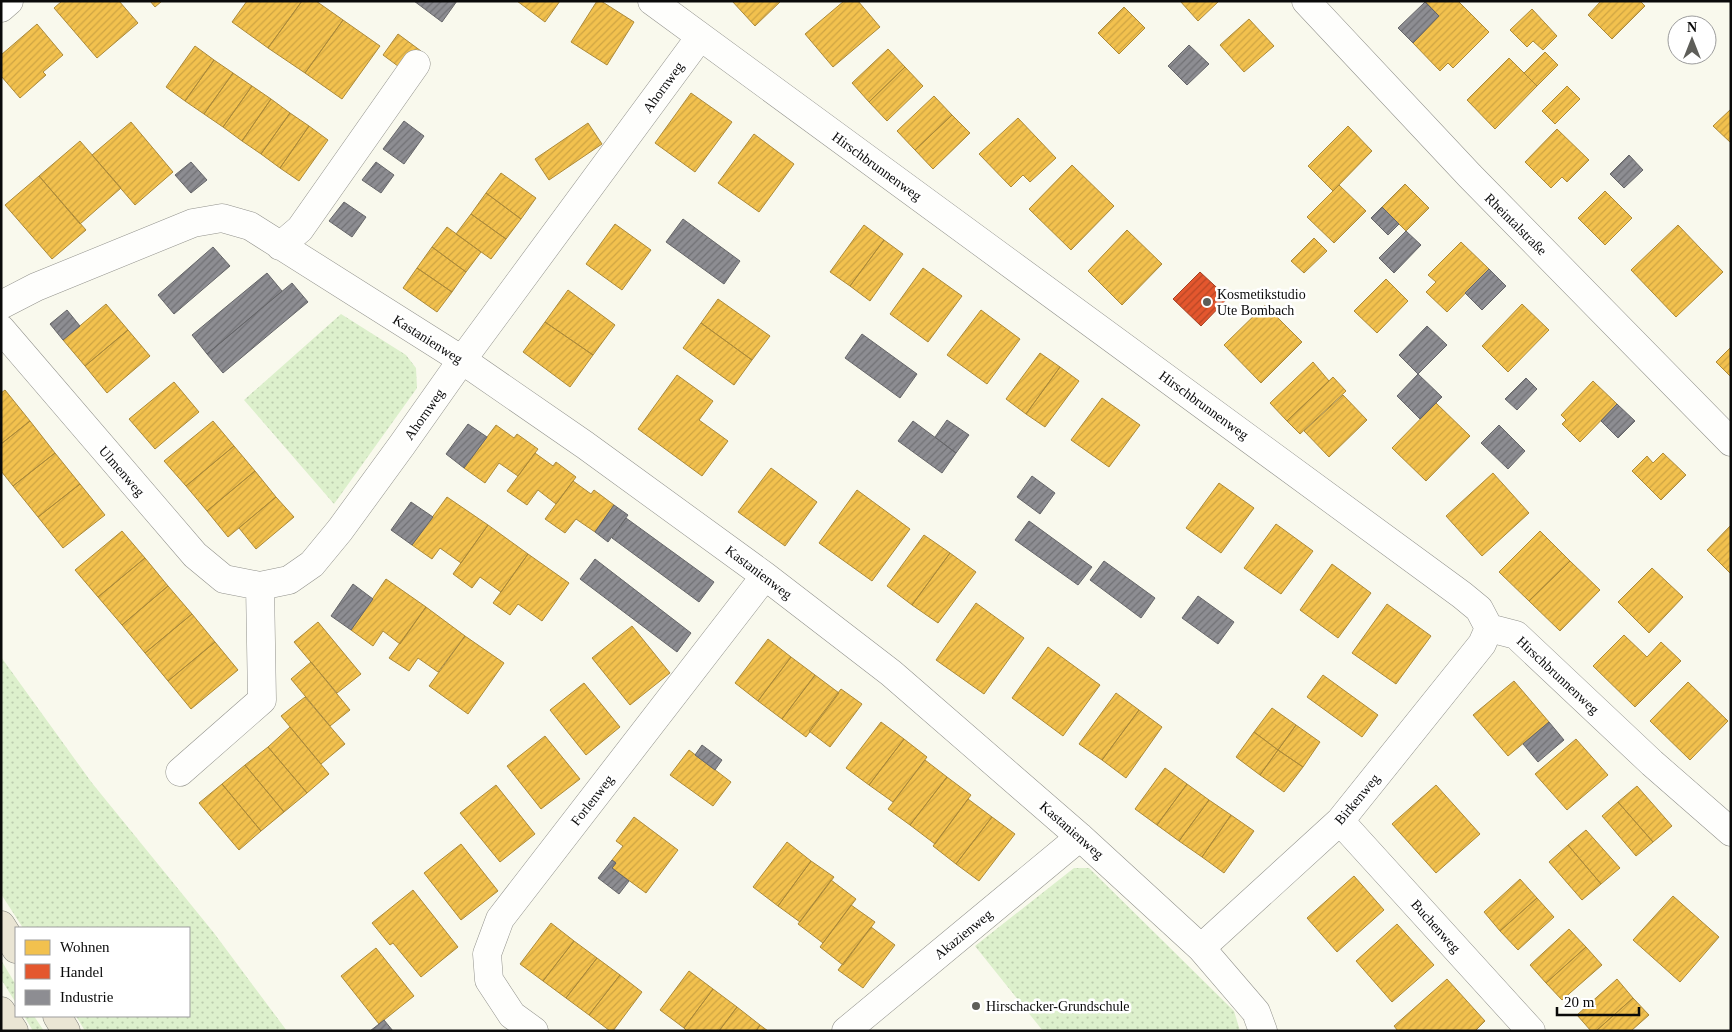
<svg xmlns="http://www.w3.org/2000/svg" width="1732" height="1032" font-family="'Times New Roman',serif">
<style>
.grass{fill:url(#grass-dots)}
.homes{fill:url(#homes-hatch);stroke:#ac8a3a}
.shops{fill:url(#shops-hatch);stroke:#a34023}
.industry{fill:url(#industry-hatch);stroke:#666669}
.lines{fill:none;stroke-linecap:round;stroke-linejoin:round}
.minor-casing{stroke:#92928c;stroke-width:29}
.trunk-casing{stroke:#7f7f7a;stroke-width:29}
.minor{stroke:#fefefc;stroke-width:28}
.trunk{stroke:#eae5d4;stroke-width:28}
.poi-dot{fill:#5e5e59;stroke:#fff;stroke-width:2}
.labels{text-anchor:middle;stroke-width:5;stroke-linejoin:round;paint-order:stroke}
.street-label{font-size:14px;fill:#0a0a0a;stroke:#fff}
.poi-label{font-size:14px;fill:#0a0a0a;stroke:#fff;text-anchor:start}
</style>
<defs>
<pattern id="grass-dots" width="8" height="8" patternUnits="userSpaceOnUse" patternTransform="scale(1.25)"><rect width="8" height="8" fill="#ddf0cc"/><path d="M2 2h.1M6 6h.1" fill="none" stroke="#bcccae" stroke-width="1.8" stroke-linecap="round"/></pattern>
<pattern id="homes-hatch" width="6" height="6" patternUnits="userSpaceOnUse" patternTransform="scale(1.25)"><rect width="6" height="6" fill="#f2c14e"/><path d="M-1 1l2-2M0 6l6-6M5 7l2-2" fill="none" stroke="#cea443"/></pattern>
<pattern id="shops-hatch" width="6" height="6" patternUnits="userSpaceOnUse" patternTransform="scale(1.25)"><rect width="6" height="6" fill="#e4572e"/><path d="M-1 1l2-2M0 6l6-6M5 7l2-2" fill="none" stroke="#b74625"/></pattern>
<pattern id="industry-hatch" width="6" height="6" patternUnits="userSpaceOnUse" patternTransform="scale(1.25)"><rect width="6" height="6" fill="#8d8d92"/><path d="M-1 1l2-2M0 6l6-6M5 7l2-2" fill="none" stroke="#717175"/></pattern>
</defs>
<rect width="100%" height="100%" fill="#f9f9ed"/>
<path class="grass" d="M341 314 406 355 416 368 417 388 334 504 244 400Z
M1 657 92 783 214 933 287 1031H85L76 1016H189V928H23L1 894Z
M1074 868H1089L1234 1011 1240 1031H1043L975 946Z
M1 960 16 985V1003L1 979Z
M24 1016H34L44 1031H33Z"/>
<path class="homes" d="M62 1H119L138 23 97 58 54 8Z
M150 1H162L155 7Z
M247 1H302L268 48 232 22Z
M302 1H316L343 20 305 73 268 48Z
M517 1H560L545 22Z
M597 1H601L634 22 607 65 571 42Z
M732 1H781L755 26Z
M844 1H858L880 27 833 67 805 34Z
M1180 1H1219L1198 21Z
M1425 1H1458L1489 32 1453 68 1448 63 1440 71 1413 43 1439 16Z
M1601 1H1640L1645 6 1612 39 1588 15Z
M1124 7 1145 28 1119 54 1098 33Z
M1532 9 1557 36 1543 50 1533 41 1527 47 1510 30Z
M1249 19 1274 46 1244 72 1220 45Z
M343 20 380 46 342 99 305 73Z
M37 24 63 55 43 72 46 75 20 98 1 76V55Z
M398 34 421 51 406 72 383 55Z
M195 46 214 60 185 101 166 87Z
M888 49 905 67 869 102 852 83Z
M1545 52 1558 65 1537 86 1524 73Z
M1509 58 1537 86 1495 129 1467 100Z
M214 60 233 73 204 114 185 101Z
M905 67 923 86 887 121 869 102Z
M233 73 252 86 223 127 204 114Z
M252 86 271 99 242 141 223 127Z
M1567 86 1580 99 1555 124 1542 111Z
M691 93 732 122 695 172 655 143Z
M934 96 952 115 915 150 897 131Z
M271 99 290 113 261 154 242 141Z
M1731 109V143L1713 126Z
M290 113 309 126 280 168 261 154Z
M952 115 970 133 933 169 915 150Z
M1018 118 1056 158 1030 182 1023 175 1011 187 979 154Z
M131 122 173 172 135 205 92 155Z
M588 123 602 144 549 180 535 159Z
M309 126 328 140 299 181 280 168Z
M1348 126 1372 151 1333 191 1308 166Z
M1557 129 1589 160 1567 182 1562 177 1551 188 1525 162Z
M754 134 794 164 759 212 718 183Z
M80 141 121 188 80 224 39 176Z
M1072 165 1114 206 1071 250 1029 209Z
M501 173 536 198 521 219 486 193Z
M39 176 86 230 52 259 5 205Z
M1405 184 1429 208 1406 231 1382 207Z
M1339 185 1366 211 1334 243 1307 217Z
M1605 191 1632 218 1605 245 1578 218Z
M486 193 521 219 506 239 471 214Z
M471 214 506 239 491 259 456 234Z
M615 224 651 250 622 290 586 264Z
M864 225 884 240 850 286 830 272Z
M1678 225 1723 272 1676 317 1631 270Z
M447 227 481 252 466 272 432 247Z
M1127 230 1162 264 1122 305 1088 271Z
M1314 238 1327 251 1304 273 1291 261Z
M884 240 903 254 870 301 850 286Z
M1461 242 1489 269 1447 312 1426 292 1436 282 1428 275Z
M432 247 466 272 452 292 417 268Z
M417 268 452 292 437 312 403 288Z
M923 268 962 296 928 342 890 314Z
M1386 279 1408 301 1377 333 1354 311Z
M568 290 615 325 593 355 545 322Z
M718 299 770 336 752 360 701 323Z
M106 304 128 330 85 366 63 340Z
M1522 304 1549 330 1508 372 1482 346Z
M1265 305 1302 342 1261 383 1224 345Z
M981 310 1020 339 987 384 947 355Z
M545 322 593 355 570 387 523 352Z
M701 323 752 360 734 385 683 348Z
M128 330 150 356 107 393 85 366Z
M1731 347V377L1716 362Z
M1040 353 1060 367 1026 414 1006 399Z
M1313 362 1329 381 1287 421 1270 403Z
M1060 367 1079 381 1045 427 1026 414Z
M677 375 713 401 699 420 728 441 702 476 638 429Z
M1333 377 1346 391 1300 434 1287 421Z
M1593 381 1617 404 1580 442 1562 424 1566 420 1561 415Z
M174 382 199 412 155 449 129 419Z
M5 390 30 421 1 444V393Z
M1343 395 1367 420 1329 457 1304 431Z
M1102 398 1140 425 1109 467 1071 440Z
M1436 403 1470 436 1426 481 1392 448Z
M30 421 55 453 13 486 1 471V444Z
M213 421 234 446 186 486 164 461Z
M496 425 514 438 517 434 538 449 518 476 499 463 485 483 464 468Z
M234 446 255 471 207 511 186 486Z
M55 453 80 484 38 517 13 486Z
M535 453 553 466 556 462 576 477 556 504 538 490 527 505 507 491Z
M1663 453 1686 475 1661 500 1632 471 1647 456 1653 463Z
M771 468 817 502 785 546 738 512Z
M255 471 276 497 228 537 207 511Z
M1493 473 1529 513 1482 556 1446 516Z
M573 481 591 494 594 490 614 505 595 532 576 519 565 533 545 519Z
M1219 483 1254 508 1221 553 1186 528Z
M80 484 105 515 63 548 38 517Z
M857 490 910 529 872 581 819 543Z
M276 497 294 517 256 549 239 528Z
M447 497 488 525 461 563 440 548 432 559 412 545Z
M1276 524 1313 551 1281 594 1244 568Z
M488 525 528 554 501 592 480 577 472 588 453 574Z
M1731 525V574L1707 550Z
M122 531 145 558 98 597 75 570Z
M1540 531 1570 561 1529 601 1499 572Z
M924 535 950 553 912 605 887 586Z
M950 553 976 572 938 623 912 605Z
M528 554 569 583 542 621 518 604 510 615 493 603Z
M145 558 168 586 122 625 98 597Z
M1570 561 1600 590 1560 631 1529 601Z
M1332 564 1371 593 1338 638 1300 610Z
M1652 568 1683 597 1649 633 1618 602Z
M386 579 426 607 400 644 383 631 373 646 351 630Z
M168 586 192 614 145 653 122 625Z
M976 603 1024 638 984 694 936 660Z
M1387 604 1431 636 1396 684 1352 653Z
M426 607 465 636 438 672 418 658 409 671 389 658Z
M192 614 215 642 168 681 145 653Z
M318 622 361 674 337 693 294 642Z
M632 626 670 673 630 705 592 658Z
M1624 635 1647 657 1661 642 1681 661 1635 707 1593 666Z
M465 636 504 663 468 714 429 686Z
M768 639 791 657 758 701 735 683Z
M215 642 238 670 191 709 168 681Z
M1048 647 1100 685 1063 736 1012 698Z
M791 657 815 675 782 719 758 701Z
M311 662 350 710 330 726 291 679Z
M815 675 839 693 806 737 782 719Z
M1323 675 1378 715 1362 737 1307 697Z
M1514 681 1549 722 1508 756 1473 715Z
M1688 682 1728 721 1690 760 1650 721Z
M584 683 620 727 586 755 550 710Z
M841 689 862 704 830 747 809 731Z
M1116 693 1139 710 1102 760 1079 744Z
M305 697 345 744 321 764 281 716Z
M1272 708 1296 725 1278 750 1254 732Z
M1139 710 1162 727 1126 778 1102 760Z
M881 722 904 739 869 785 846 768Z
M1296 725 1320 742 1303 767 1278 750Z
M290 727 329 774 307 793 268 747Z
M1254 732 1278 750 1260 775 1236 757Z
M545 736 580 779 541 809 507 766Z
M904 739 927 757 893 802 869 785Z
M1576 739 1608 775 1567 810 1535 774Z
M268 747 307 793 284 812 245 765Z
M689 750 731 782 713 806 670 775Z
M1278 750 1303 767 1284 792 1260 775Z
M925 760 947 777 910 825 888 809Z
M245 765 284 812 261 831 222 784Z
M1165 768 1187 784 1157 825 1135 809Z
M947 777 971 795 935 844 910 825Z
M222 784 261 831 239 850 199 803Z
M1187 784 1209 800 1179 841 1157 825Z
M496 785 535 834 500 862 460 813Z
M1436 785 1480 834 1436 873 1392 824Z
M1637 786 1672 826 1653 842 1618 802Z
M968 799 992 817 956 864 933 846Z
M1209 800 1231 815 1202 857 1179 841Z
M1618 802 1653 842 1636 856 1602 816Z
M1231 815 1254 831 1224 873 1202 857Z
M634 817 678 850 646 893 612 868 616 863 612 860 623 846 616 841Z
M992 817 1015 834 979 881 956 864Z
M1586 830 1620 868 1601 884 1568 845Z
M787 842 811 861 778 906 753 887Z
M461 844 498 891 461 920 424 873Z
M1568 845 1601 884 1582 900 1549 862Z
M811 861 834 877 800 922 778 906Z
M1354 876 1384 910 1337 952 1307 918Z
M1520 879 1537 898 1500 931 1484 912Z
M831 880 856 899 823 943 798 924Z
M413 890 458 947 421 977 393 943 390 945 372 923Z
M1673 896 1719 937 1680 982 1633 940Z
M1537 898 1554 917 1518 950 1500 931Z
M851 905 875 922 843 965 820 947Z
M551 923 574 941 543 981 520 964Z
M1397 924 1434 965 1392 1002 1356 961Z
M871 927 895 945 863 988 838 970Z
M1569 929 1586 947 1546 983 1530 965Z
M574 941 597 958 566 998 543 981Z
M1586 947 1602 965 1562 1000 1546 983Z
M376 948 414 996 379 1024 341 976Z
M597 958 620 975 589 1015 566 998Z
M689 971 713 989 684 1028 660 1010Z
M620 975 642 992 613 1031H610L589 1015Z
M1447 979 1485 1021 1475 1031H1398L1394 1026Z
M1617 979 1633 998 1596 1031H1591L1577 1015Z
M713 989 737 1007 719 1031H687L684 1028Z
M1633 998 1649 1015 1631 1031H1596Z
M737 1007 760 1025 756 1031H719Z
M760 1025 768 1031H756Z"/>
<path class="shops" d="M1200 272 1228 298 1201 326 1173 299Z"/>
<path class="industry" d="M414 1H457L442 22Z
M1425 2 1439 16 1413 43 1398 28Z
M1189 45 1209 64 1187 85 1168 66Z
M404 121 424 136 404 164 383 149Z
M1629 155 1643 170 1624 188 1610 174Z
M191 162 207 180 191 193 175 175Z
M376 162 394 175 381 193 362 180Z
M344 202 366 217 352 237 329 221Z
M1382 207 1399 224 1388 235 1371 218Z
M683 219 740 261 724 284 666 242Z
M1406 231 1421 245 1394 273 1379 258Z
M213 247 230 266 174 314 158 295Z
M1489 269 1506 286 1482 310 1465 293Z
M267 273 282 291 207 354 192 335Z
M292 283 308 302 223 373 207 354Z
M67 310 80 326 63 340 50 324Z
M1427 326 1447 345 1418 374 1399 355Z
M862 334 917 374 900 398 845 358Z
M1418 374 1442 397 1420 419 1397 396Z
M1526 378 1537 389 1517 410 1505 399Z
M1617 404 1635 421 1618 438 1601 421Z
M947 420 969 435 956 453 935 437Z
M913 421 956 453 942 473 898 441Z
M468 424 487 437 464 468 446 454Z
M1499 425 1525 451 1508 469 1481 443Z
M1032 476 1055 493 1040 514 1017 497Z
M411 502 433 517 412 545 391 530Z
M614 505 628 515 608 542 595 532Z
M626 518 714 582 699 602 612 538Z
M1029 521 1092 567 1078 585 1015 540Z
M595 559 691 633 677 652 580 579Z
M1104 561 1155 598 1141 618 1090 580Z
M353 584 373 599 351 630 331 616Z
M1198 596 1234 622 1218 644 1182 618Z
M1549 722 1564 740 1538 762 1523 744Z
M702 745 722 760 715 770 695 755Z
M612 860 616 863 612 868 629 881 619 894 598 878Z
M384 1020 393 1031H370L379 1024Z"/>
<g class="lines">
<defs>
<path id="minor" d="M652 1 1462 595 1479 609 1489 628 1516 635 1652 763 1731 832
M1306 1 1470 176 1731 442
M1 8 9 1
M280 246 300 229 416 64
M1 305 36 287 193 223 222 218 250 226 462 360 585 445 765 576 891 673 1080 837 1201 948 1256 1012 1263 1031
M1 329 195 555 224 579 260 586 289 580 312 564 340 530 402 445 462 360 700 37
M180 772 262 700 260 586
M1340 821 1531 1031
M1201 948 1340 821 1482 644 1489 628
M534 1031 512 1015 489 980 487 954 500 919 765 576
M846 1031 1080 837"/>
<path id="trunk" d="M1 925 16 949
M1 1011 14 1031
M57 1016 66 1031"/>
</defs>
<use href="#minor" class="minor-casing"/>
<use href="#trunk" class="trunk-casing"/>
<use href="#minor" class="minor"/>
<use href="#trunk" class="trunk"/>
</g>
<g class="poi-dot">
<circle cx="1207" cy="302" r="5"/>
<circle cx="976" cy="1006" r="5"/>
</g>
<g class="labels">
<g class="street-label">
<text transform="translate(663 87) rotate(-54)" y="5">Ahornweg</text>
<text transform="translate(877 166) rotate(36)" y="5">Hirschbrunnenweg</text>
<text transform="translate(1516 224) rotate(45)" y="5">Rheintalstraße</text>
<text transform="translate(428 339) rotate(32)" y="5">Kastanienweg</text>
<text transform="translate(1204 405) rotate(36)" y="5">Hirschbrunnenweg</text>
<text transform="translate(424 414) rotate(-55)" y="5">Ahornweg</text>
<text transform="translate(122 471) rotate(49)" y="5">Ulmenweg</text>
<text transform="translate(759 572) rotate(37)" y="5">Kastanienweg</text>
<text transform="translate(1558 675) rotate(43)" y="5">Hirschbrunnenweg</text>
<text transform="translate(1357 799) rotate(-50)" y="5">Birkenweg</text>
<text transform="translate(592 800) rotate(-52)" y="5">Forlenweg</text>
<text transform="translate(1072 830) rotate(41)" y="5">Kastanienweg</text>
<text transform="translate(1436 926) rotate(48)" y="5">Buchenweg</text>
<text transform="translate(963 934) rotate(-39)" y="5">Akazienweg</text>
</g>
<g class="poi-label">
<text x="1217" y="299">Kosmetikstudio<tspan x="1217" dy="16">Ute Bombach</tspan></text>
<text x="986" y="1011">Hirschacker-Grundschule</text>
</g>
</g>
<rect width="1732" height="1032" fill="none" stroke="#0a0a0a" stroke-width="5"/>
<rect x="15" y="927" width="175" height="90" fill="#ffffff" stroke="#9d9d9d"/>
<rect x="25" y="940" width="25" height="15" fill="#f2c14e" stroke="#9d9d9d"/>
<text x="60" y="952" font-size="15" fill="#0a0a0a">Wohnen</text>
<rect x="25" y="964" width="25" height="15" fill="#e4572e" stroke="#9d9d9d"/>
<text x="60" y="977" font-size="15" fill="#0a0a0a">Handel</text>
<rect x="25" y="990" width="25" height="15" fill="#8d8d92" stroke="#9d9d9d"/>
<text x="60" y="1002" font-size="15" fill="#0a0a0a">Industrie</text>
<g transform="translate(1692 40)"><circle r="24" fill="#ffffff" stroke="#9d9d9d"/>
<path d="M0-4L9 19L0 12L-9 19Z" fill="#5e5e59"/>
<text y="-8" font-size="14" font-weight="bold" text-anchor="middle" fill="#0a0a0a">N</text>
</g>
<path d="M1557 1007v8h82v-8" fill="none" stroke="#0a0a0a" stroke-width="2.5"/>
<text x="1564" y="1007" font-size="15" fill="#0a0a0a" stroke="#ffffff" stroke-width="4" paint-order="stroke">20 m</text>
</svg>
